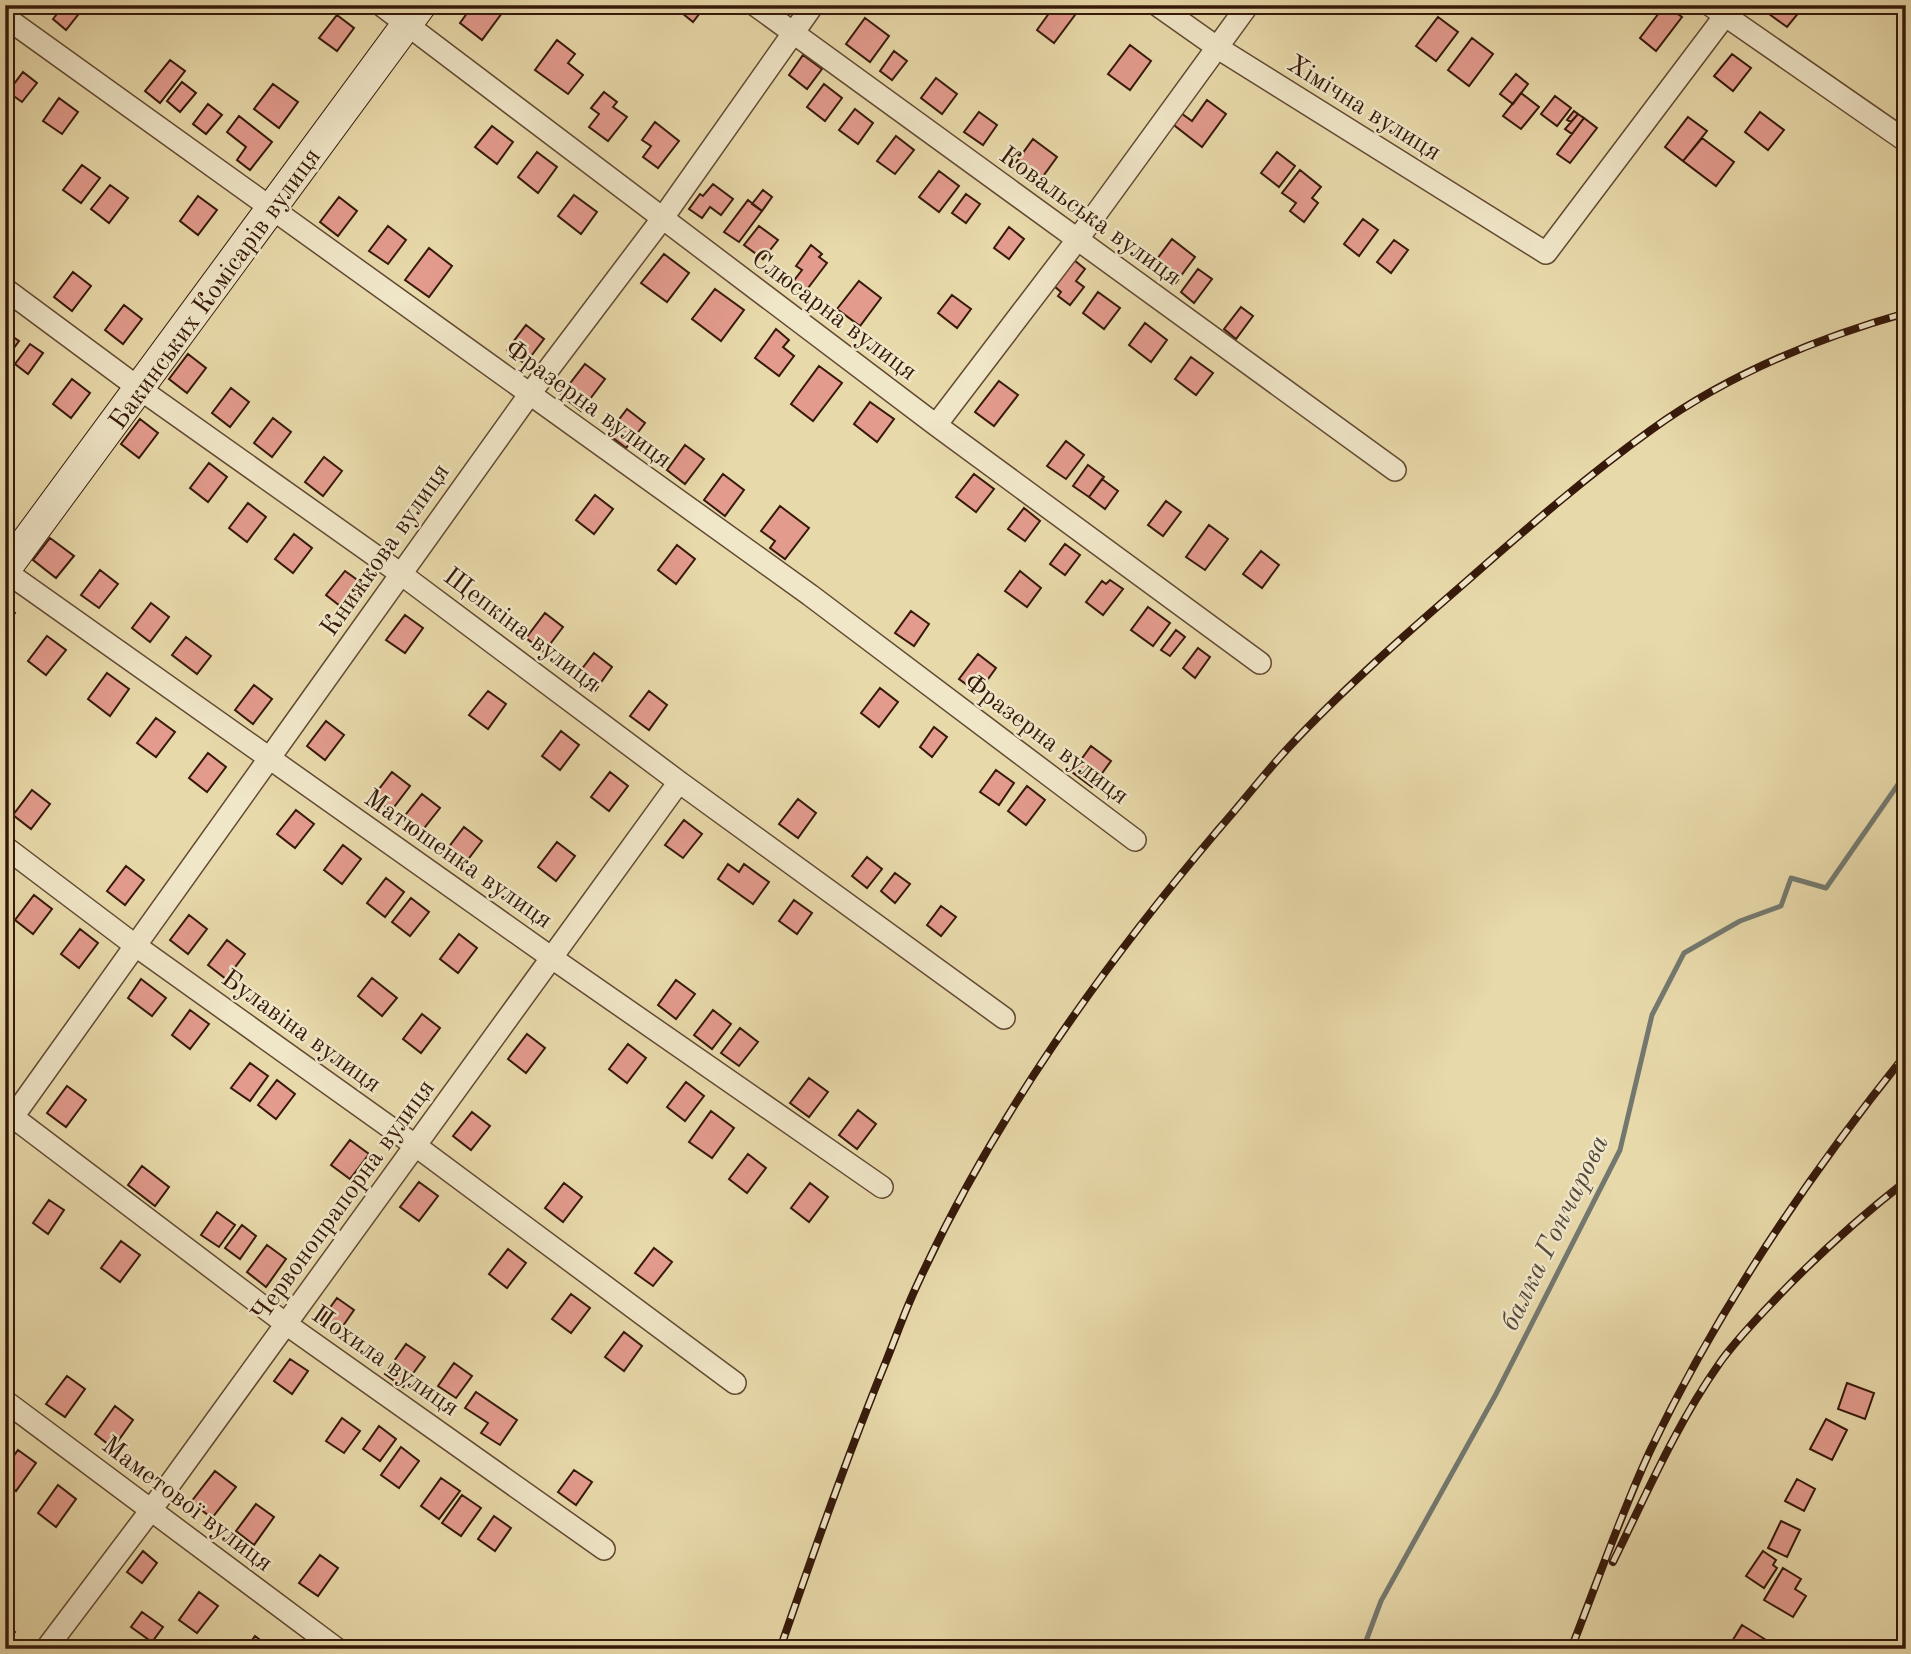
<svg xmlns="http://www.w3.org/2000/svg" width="1911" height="1654" font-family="'Old Standard TT',serif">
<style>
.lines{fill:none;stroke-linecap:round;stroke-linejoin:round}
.stream{stroke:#73786f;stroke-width:5}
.building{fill:#e39b8d;stroke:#36190a;stroke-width:2}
.street-casing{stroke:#624932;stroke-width:24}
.secondary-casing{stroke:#36190a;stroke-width:32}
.street{stroke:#f0e6c8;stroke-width:21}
.secondary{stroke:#f0e6c8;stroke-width:30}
.rail-casing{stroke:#36190a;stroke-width:8}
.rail{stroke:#f0e6c8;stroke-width:5;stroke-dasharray:16;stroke-linecap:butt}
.labels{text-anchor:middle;stroke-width:5;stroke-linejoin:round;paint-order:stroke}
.street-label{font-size:26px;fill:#36190a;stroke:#f0e6c8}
.water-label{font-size:28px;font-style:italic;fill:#54493d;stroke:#f0e6c8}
</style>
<rect width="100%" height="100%" fill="#e8d9aa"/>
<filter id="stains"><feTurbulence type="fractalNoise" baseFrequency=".00286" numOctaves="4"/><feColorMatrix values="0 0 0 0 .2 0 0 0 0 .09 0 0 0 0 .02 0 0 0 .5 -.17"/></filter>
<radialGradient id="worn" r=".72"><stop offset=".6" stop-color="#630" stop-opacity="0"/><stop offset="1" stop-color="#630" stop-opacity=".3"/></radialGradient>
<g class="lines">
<path class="stream" d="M1363 1649 1381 1601 1496 1394 1620 1150 1652 1015 1684 953 1740 921 1781 906 1791 878 1826 888 1906 773"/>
</g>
<path class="building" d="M13 5H29L23 13Z
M64 5H75L81 11 66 30 53 19Z
M473 5H492L502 13 482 40 460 23Z
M688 5H706L693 22 682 13Z
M854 5H869L864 13Z
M1055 5H1062L1075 15 1054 43 1037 30Z
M1367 5H1383L1377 13Z
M1665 5 1682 17 1656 51 1640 38Z
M1769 5H1795L1801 10 1787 27 1765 11Z
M337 15 354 28 337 51 319 38Z
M1438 17 1458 32 1436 61 1416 46Z
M865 18 889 36 870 62 846 44Z
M1472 38 1493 54 1469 86 1448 70Z
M557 40 575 54 568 63 583 75 568 94 535 70Z
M1130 45 1151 61 1130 90 1108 74Z
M894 51 907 61 892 80 880 71Z
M1732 54 1751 68 1733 91 1714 76Z
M803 55 822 69 807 89 789 75Z
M170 60 185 71 160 103 145 91Z
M23 72 37 83 22 102 8 92Z
M1516 74 1528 84 1513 104 1500 94Z
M936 78 957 94 942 114 921 98Z
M182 82 196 93 180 112 167 101Z
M273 84 298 102 279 128 254 109Z
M824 84 842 98 825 121 807 107Z
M604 92 617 102 613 107 627 117 608 141 589 127 599 114 591 108Z
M1521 93 1539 107 1521 129 1503 116Z
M1555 96 1571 108 1557 126 1541 114Z
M59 98 78 112 62 134 43 121Z
M1207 100 1226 114 1202 147 1170 122 1178 111 1192 121Z
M208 104 222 115 206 134 193 124Z
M855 109 873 123 858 144 839 130Z
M1574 111 1578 114 1571 122 1567 120Z
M979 112 997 125 983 145 964 132Z
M1760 112 1784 130 1768 150 1745 132Z
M1578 114 1584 118 1572 134 1565 129Z
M239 116 272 142 250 170 237 160 246 147 227 132Z
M1688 117 1707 131 1683 161 1665 147Z
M1584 118 1597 128 1570 163 1557 154Z
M655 122 679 141 658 168 643 157 651 146 642 140Z
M492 126 513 142 497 164 475 147Z
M896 136 914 150 895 174 877 161Z
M1702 138 1734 162 1716 186 1683 161Z
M1033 139 1057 157 1036 186 1012 168Z
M537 152 557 167 538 193 518 177Z
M1277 152 1295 166 1279 187 1261 173Z
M82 165 100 178 81 203 63 190Z
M1300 170 1321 187 1312 198 1318 203 1304 222 1290 211 1296 203 1282 193Z
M939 171 959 186 939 212 919 197Z
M713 184 733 199 721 215 710 207 702 218 689 209 700 194 703 196Z
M110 185 128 198 109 223 91 209Z
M763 190 772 197 762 211 752 204Z
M966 194 980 204 966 223 952 213Z
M574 195 597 212 581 234 558 216Z
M198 196 217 210 198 235 180 221Z
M339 197 357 211 338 236 320 222Z
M748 200 762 211 739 242 724 232Z
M1363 219 1378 230 1359 256 1344 244Z
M388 226 406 240 388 264 369 251Z
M759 226 778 240 763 259 744 245Z
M1009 227 1024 239 1009 259 994 248Z
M1172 239 1195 257 1174 285 1151 267Z
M1394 240 1408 250 1391 273 1377 262Z
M811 245 822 254 819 257 827 263 805 292 792 283 802 270 796 266Z
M429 248 452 266 429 297 405 280Z
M664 254 689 273 667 302 641 283Z
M1074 260 1085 269 1076 281 1084 287 1070 305 1058 296 1061 292 1054 286Z
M1198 269 1212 279 1194 303 1181 292Z
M73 272 91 286 72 311 54 297Z
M859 281 881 298 860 326 837 309Z
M715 289 744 310 721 341 692 319Z
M1098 292 1120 308 1104 329 1083 313Z
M952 295 971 309 957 328 938 313Z
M124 305 142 319 123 344 105 330Z
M1241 307 1253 316 1236 339 1224 329Z
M1145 323 1167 340 1151 362 1129 345Z
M526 325 544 339 525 364 507 350Z
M776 329 789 340 783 347 794 356 779 376 755 358Z
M6 332 19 341 5 360V333Z
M30 344 43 353 28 374 15 364Z
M188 354 206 368 187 393 169 379Z
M1191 357 1213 373 1196 395 1175 379Z
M585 364 605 379 581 411 561 395Z
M819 366 842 383 813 421 791 404Z
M72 379 90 393 71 418 53 404Z
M999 381 1018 395 994 426 975 412Z
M231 388 249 402 230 427 212 413Z
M870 402 894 419 877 442 854 424Z
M627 409 645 423 626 448 608 434Z
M273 418 291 432 272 457 254 443Z
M140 419 158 433 139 458 121 444Z
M1066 441 1084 455 1066 479 1047 466Z
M685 445 704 459 685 484 667 470Z
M324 457 342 471 323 496 305 482Z
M209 463 227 477 208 502 190 488Z
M1088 465 1104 477 1089 497 1073 486Z
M723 474 744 490 725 516 704 500Z
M974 474 994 489 976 512 956 497Z
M1102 479 1118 491 1105 509 1089 497Z
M595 495 613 509 594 534 576 520Z
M1166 501 1181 512 1163 536 1148 525Z
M248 503 266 517 247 542 229 528Z
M780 506 809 528 785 559 770 548 775 541 761 531Z
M1024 508 1040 521 1025 541 1008 529Z
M1209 525 1228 539 1205 570 1186 557Z
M294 534 312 548 293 573 275 559Z
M50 538 74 556 56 578 33 560Z
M1065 544 1080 555 1065 575 1050 564Z
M677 545 695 559 676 584 658 570Z
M1261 551 1279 565 1262 588 1243 574Z
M100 570 118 584 99 608 81 595Z
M345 571 363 584 344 609 326 595Z
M1020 571 1041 588 1027 607 1005 591Z
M1110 580 1123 589 1103 615 1086 602 1102 581 1106 584Z
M151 603 169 617 150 642 132 628Z
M5 605 15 613 5 626Z
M1148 607 1170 623 1153 646 1131 630Z
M911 611 929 624 914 646 895 633Z
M545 613 563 627 544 652 526 638Z
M405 615 423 628 405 653 386 640Z
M1176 630 1185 637 1170 656 1161 650Z
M47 636 66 650 46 675 28 661Z
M186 637 211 656 197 674 172 655Z
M1198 648 1210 657 1195 678 1183 668Z
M594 653 612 667 594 692 575 678Z
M978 654 996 668 978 693 959 679Z
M107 673 129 689 110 716 88 699Z
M254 685 272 699 253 724 235 710Z
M880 688 898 702 879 727 861 713Z
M488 691 506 704 488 729 469 715Z
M649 691 667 705 649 730 630 716Z
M156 718 175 732 156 757 137 743Z
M326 721 344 735 325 760 307 746Z
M934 727 947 737 932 757 920 747Z
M561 731 579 745 560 770 542 756Z
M1091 746 1111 761 1092 787 1072 772Z
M208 753 226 767 207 792 189 778Z
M996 770 1014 783 999 805 980 792Z
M392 772 410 786 391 811 373 797Z
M610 772 628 786 609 811 591 797Z
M1027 786 1045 800 1026 825 1008 811Z
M32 790 50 804 31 829 13 815Z
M422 794 440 808 421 832 403 818Z
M798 799 816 813 798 838 779 824Z
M296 810 314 824 295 848 277 834Z
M684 820 702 834 683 858 665 845Z
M464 827 482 841 463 866 445 852Z
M557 842 575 856 556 881 538 867Z
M343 845 361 859 342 884 324 870Z
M867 857 882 869 867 888 852 876Z
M728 864 739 872 744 864 769 882 753 904 718 879Z
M126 866 144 880 125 905 107 891Z
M895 873 910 884 895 903 881 891Z
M386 878 404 892 385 917 367 903Z
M34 895 52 909 33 934 15 920Z
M411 898 429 912 410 936 392 922Z
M794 900 812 913 797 934 779 921Z
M941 906 956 917 941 936 927 925Z
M189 915 207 929 188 954 170 940Z
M80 929 98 943 79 968 61 954Z
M459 934 477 948 458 973 440 959Z
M227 940 245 954 226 979 208 965Z
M372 978 397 998 382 1016 358 996Z
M141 979 166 998 152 1016 128 998Z
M676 980 695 994 676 1019 658 1005Z
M190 1010 209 1024 190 1049 172 1035Z
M713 1010 731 1024 712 1049 694 1035Z
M422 1014 440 1028 421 1053 403 1039Z
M740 1028 758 1042 739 1066 721 1053Z
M527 1034 545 1048 526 1073 508 1059Z
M628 1044 646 1058 627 1083 609 1069Z
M250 1063 268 1076 250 1101 231 1088Z
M809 1078 828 1092 809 1117 790 1103Z
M277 1080 295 1094 276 1119 258 1105Z
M686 1082 704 1096 685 1121 667 1107Z
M67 1086 86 1100 66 1127 47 1113Z
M858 1110 876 1124 857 1149 839 1135Z
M711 1111 734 1128 712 1158 689 1142Z
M472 1112 490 1126 471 1150 453 1136Z
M350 1140 369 1154 350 1179 331 1165Z
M748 1154 766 1168 747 1193 729 1179Z
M142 1166 169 1187 155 1206 128 1185Z
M419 1182 438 1196 419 1221 400 1207Z
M564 1183 582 1197 563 1222 545 1208Z
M810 1183 828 1197 809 1222 791 1208Z
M49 1200 64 1210 48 1234 33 1223Z
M217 1212 235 1225 219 1247 201 1235Z
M242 1225 256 1236 240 1259 225 1248Z
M121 1241 140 1255 120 1282 101 1268Z
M267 1245 286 1259 266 1287 247 1272Z
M654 1248 672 1262 653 1286 635 1273Z
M508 1249 526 1263 507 1288 489 1274Z
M571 1294 590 1308 571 1333 552 1319Z
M337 1298 354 1310 338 1333 321 1320Z
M624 1332 642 1346 624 1371 605 1357Z
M406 1344 425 1357 403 1387 385 1374Z
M290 1359 308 1371 292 1394 274 1381Z
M454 1363 472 1376 456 1398 438 1386Z
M67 1376 85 1389 65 1417 46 1404Z
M1847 1383 1874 1393 1865 1419 1838 1409Z
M476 1392 517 1420 500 1445 481 1433 488 1423 465 1408Z
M115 1406 133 1420 113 1448 95 1434Z
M342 1418 360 1431 344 1453 326 1441Z
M1826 1419 1847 1430 1832 1460 1810 1449Z
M379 1426 396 1439 380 1461 363 1449Z
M401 1447 419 1461 399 1488 381 1475Z
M18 1450 36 1463 16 1491 5 1483V1468Z
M574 1470 592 1482 576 1505 558 1492Z
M215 1471 236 1487 212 1518 191 1502Z
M441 1478 460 1491 439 1519 421 1506Z
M1797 1479 1815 1489 1804 1511 1785 1501Z
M58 1485 76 1499 56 1527 38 1513Z
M462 1495 481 1508 461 1536 442 1523Z
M256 1504 274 1517 254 1545 236 1531Z
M494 1516 511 1528 495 1551 478 1539Z
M1781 1521 1800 1530 1787 1557 1768 1548Z
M143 1551 157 1563 142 1583 127 1572Z
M1763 1551 1776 1560 1773 1565 1777 1568 1764 1588 1746 1576Z
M320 1555 338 1568 318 1596 299 1583Z
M1783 1568 1801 1579 1795 1589 1806 1596 1793 1617 1764 1600Z
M199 1592 218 1606 197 1633 179 1620Z
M142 1612 163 1627 152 1642 131 1627Z
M5 1625 15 1632 5 1645Z
M1742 1625 1771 1643 1768 1649H1739L1731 1643Z
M255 1636 272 1649H246Z"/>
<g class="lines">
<defs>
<path id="street" d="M381 5 936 425 1260 663
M755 5 1395 470
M1157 5 1218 48 1546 253 1733 5
M1710 5 1906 141
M5 17 810 595 1135 840
M5 289 140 389 401 574 679 782 1004 1018
M936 425 1077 240 1248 5
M5 571 552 958 882 1187
M5 847 136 946 416 1146 735 1383
M5 1111 286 1324 604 1549
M5 1128 529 395 662 219 813 5
M5 1401 337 1649
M46 1649 151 1510 679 782"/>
<path id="secondary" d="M5 570 421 5"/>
</defs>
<use href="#street" class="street-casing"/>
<use href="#secondary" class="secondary-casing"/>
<use href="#street" class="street"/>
<use href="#secondary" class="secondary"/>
<defs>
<path id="rail" d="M1613 1562C1646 1495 1676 1425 1719 1364 1733 1344 1751 1325 1768 1307 1811 1261 1856 1220 1906 1181
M780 1649C814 1551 848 1454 887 1359 897 1334 906 1308 918 1283 994 1118 1101 968 1218 830 1242 803 1264 774 1289 747 1344 688 1407 633 1468 580 1527 528 1587 476 1651 430 1726 376 1817 338 1906 313
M1571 1649C1597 1583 1620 1516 1650 1451 1718 1309 1808 1176 1906 1054"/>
</defs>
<use href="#rail" class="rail-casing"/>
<use href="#rail" class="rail"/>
</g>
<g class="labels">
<g class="street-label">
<text transform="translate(1365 107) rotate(32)" y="9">Хімічна вулиця</text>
<text transform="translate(1091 215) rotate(36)" y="9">Ковальська вулиця</text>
<text transform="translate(214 288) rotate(-54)" y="9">Бакинських Комісарів вулиця</text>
<text transform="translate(835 314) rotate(37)" y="9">Слюсарна вулиця</text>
<text transform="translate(589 403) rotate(36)" y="9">Фразерна вулиця</text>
<text transform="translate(384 549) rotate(-55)" y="9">Книжкова вулиця</text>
<text transform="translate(523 629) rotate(37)" y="9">Щепкіна вулиця</text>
<text transform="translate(1047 738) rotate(37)" y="9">Фразерна вулиця</text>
<text transform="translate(459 858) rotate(35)" y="9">Матюшенка вулиця</text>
<text transform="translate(302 1030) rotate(36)" y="9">Булавіна вулиця</text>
<text transform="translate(342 1200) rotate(-54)" y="9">Червонопрапорна вулиця</text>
<text transform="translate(386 1360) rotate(35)" y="9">Похила вулиця</text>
<text transform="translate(188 1503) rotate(37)" y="9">Маметової вулиця</text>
</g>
<g class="water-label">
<text transform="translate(1553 1232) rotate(-64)" y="10">балка Гончарова</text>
</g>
</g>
<rect width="1911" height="1654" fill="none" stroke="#e8d9aa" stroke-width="28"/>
<rect x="7" y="7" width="1897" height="1640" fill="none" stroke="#36190a" stroke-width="3.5"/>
<rect x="14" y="14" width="1883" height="1626" fill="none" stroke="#36190a" stroke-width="2"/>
<rect width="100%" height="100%" filter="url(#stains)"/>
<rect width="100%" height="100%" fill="url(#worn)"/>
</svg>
